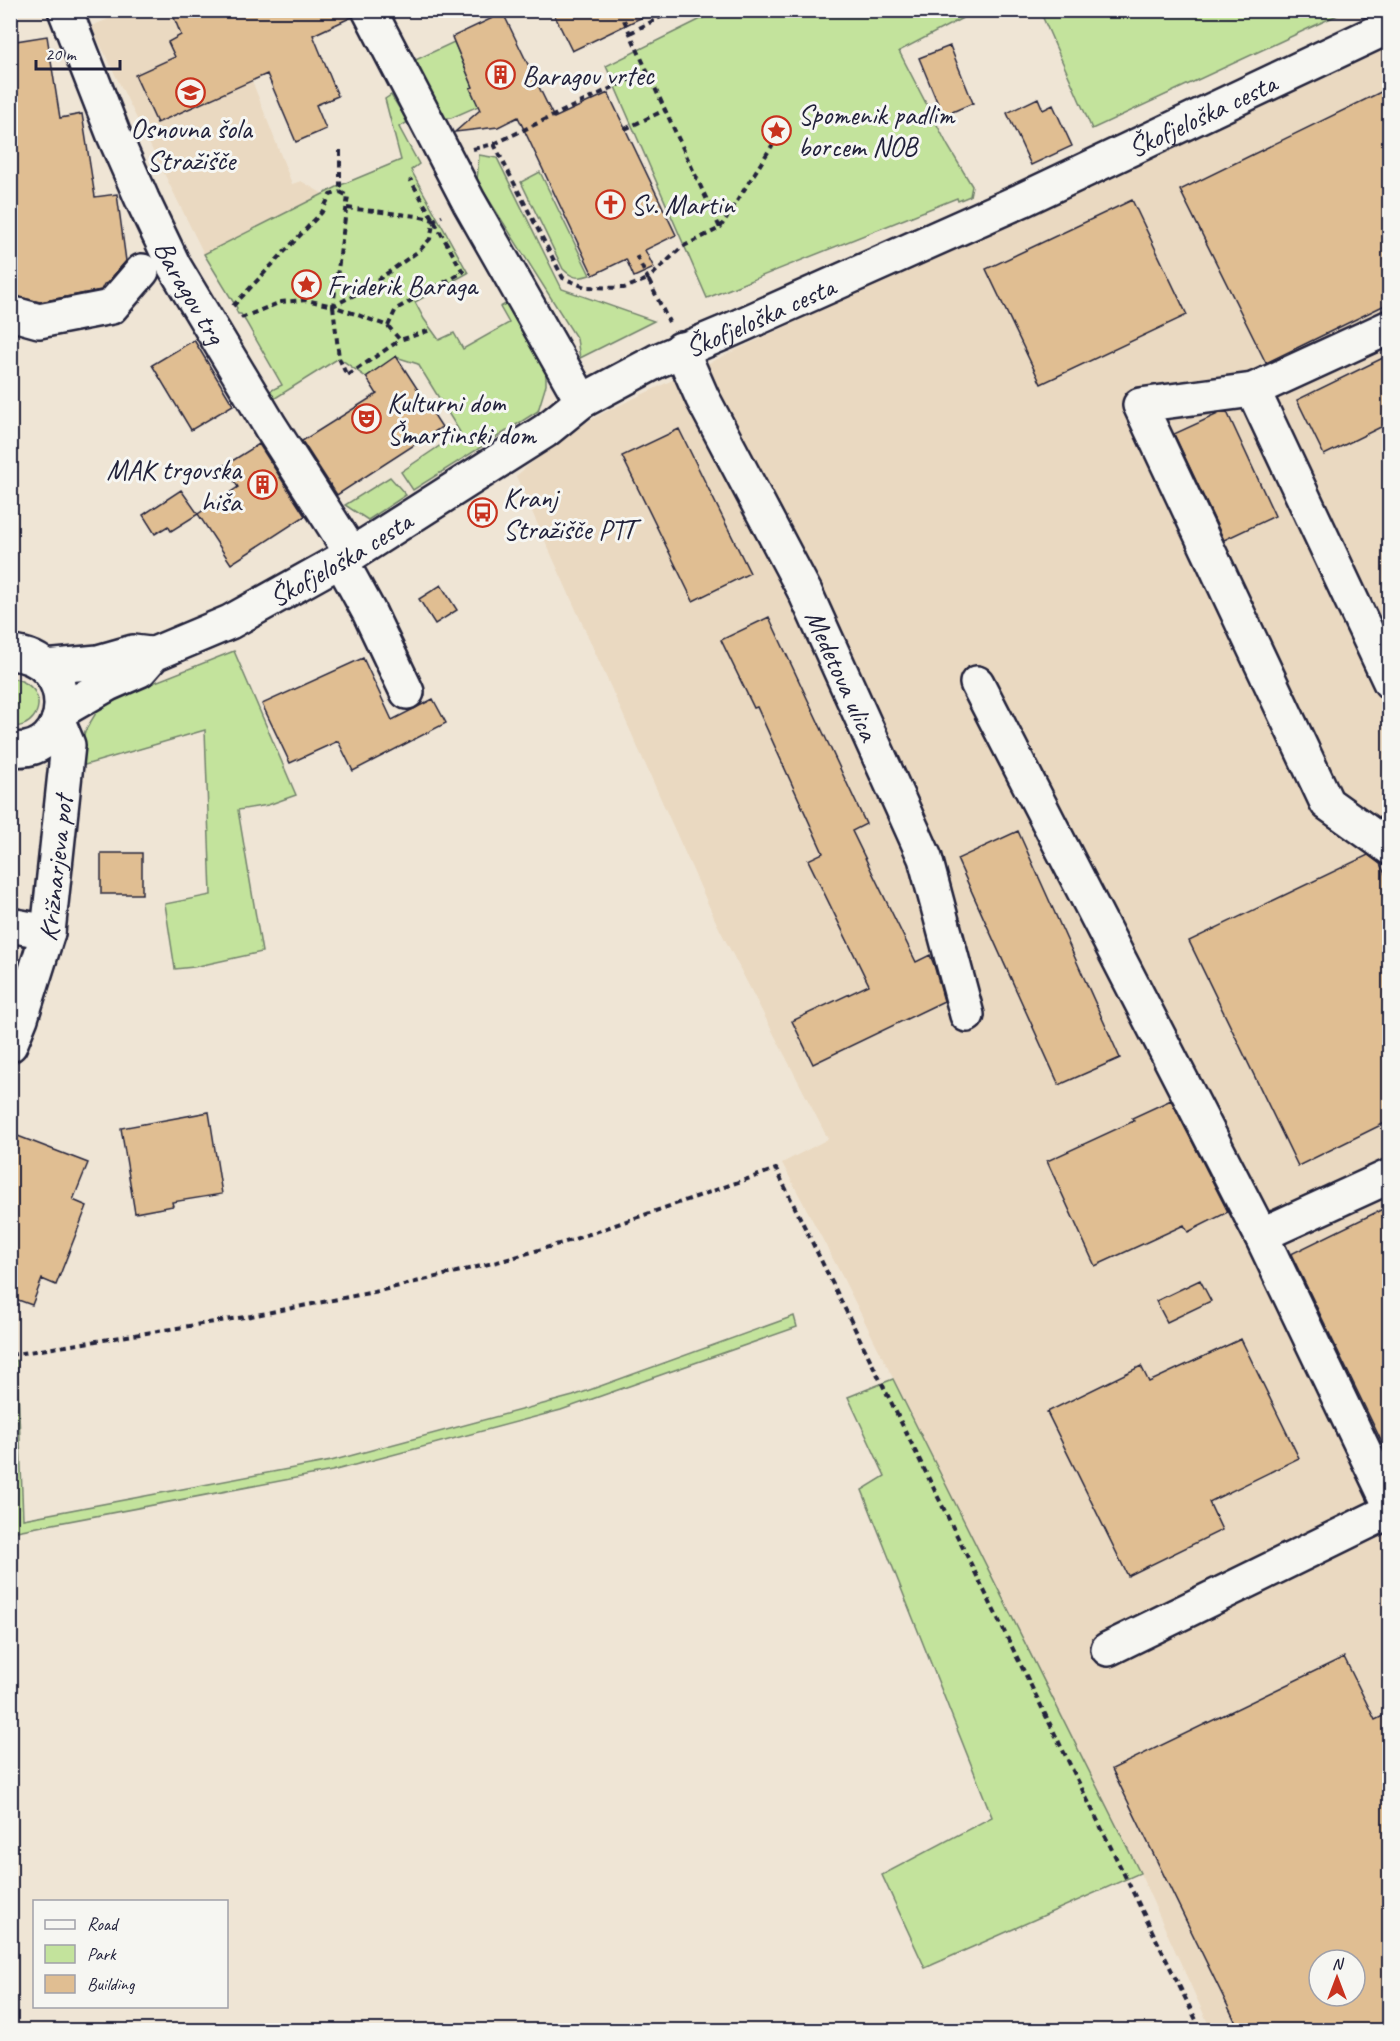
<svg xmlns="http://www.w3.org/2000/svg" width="1400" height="2041" font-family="Caveat,sans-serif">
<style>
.built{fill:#ead9c1;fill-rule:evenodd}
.green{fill:#c3e39c;stroke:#72826c;stroke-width:1.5}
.building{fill:#e0be92;stroke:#22223b;stroke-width:1.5;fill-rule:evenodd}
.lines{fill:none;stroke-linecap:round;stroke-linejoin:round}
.minor-casing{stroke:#22223b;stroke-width:38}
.path{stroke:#22223b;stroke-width:4;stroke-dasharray:6 4.5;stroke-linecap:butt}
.minor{stroke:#f6f6f2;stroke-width:33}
.labels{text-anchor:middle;stroke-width:6;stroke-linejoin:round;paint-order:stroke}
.poi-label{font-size:28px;fill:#22223b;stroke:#f6f6f2;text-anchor:start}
.street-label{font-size:28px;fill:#22223b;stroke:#f6f6f2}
</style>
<rect width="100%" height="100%" fill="#efe5d5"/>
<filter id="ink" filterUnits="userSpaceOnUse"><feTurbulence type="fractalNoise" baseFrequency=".0167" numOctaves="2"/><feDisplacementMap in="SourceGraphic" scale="12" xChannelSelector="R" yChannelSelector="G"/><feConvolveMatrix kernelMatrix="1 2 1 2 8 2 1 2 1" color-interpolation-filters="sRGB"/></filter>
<g filter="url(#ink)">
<path class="built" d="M129 11H225L292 184 301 181 325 195 204 254 91 26Z
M1389 41V2030H1211L1140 1873 841 1274 782 1163 828 1139 717 924 516 476 549 448 585 423 605 412ZM1319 1960H1355V1996H1319Z"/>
<path class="green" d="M710 11H976L899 51 948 146 972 186 970 196 958 201 957 198 707 298 606 66 711 14Z
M1040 11H1346L1092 129Z
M454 42 473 87 470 88 475 99 483 104 451 118H441L409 63Z
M391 95 408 122 399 127 419 164 411 170 468 273 415 302 424 319 439 340 454 333 463 349 509 323 500 307 509 302 546 366V385L538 411 413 490 401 472 460 432 418 364 396 357 366 377 339 358 269 402 264 394 282 385 246 322 241 314H238L236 310 237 308 204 254 341 185 401 160 385 99Z
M479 155 497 158 562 289 654 321 580 358 577 339 477 181Z
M540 172 590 275C578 279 572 278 563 269L521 182Z
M390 477 406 495 368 520 345 505Z
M234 651 296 795 268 805 238 810 262 952 194 967 175 969 165 904 211 895 205 730 78 767V756L85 731 102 703Z
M10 677C20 680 29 683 35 692 45 710 29 730 11 726Z
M794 1316 797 1327 561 1410 332 1471 11 1532 10 1362 17 1360 23 1519 331 1461 573 1396Z
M893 1379 1140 1873 925 1968 882 1875 992 1817 862 1490 885 1476 848 1397Z"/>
<path class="building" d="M171 10H350L352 17 313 35 338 96 316 105 326 129 296 142 267 74 157 123 135 75 175 57 168 42 181 35Z
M552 10H657L572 51Z
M503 13 554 118 608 93 676 235 645 250 654 268 634 277 626 259 593 275 518 117 498 127 455 132 480 110 470 88 473 87 452 37Z
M47 36 60 118 82 114 95 197 117 194 126 261 107 283 104 284 101 290 40 302 10 295V42Z
M950 46 973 103 943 116 919 58Z
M1389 88V303L1266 363 1180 190Z
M1038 98 1043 110 1053 105 1072 146 1031 165 1007 113Z
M1132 200 1187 315 1041 384 986 269Z
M194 340 233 405 191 430 152 365Z
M1389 355V423L1324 455 1297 400Z
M396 356 442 427 337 495 302 441 377 394 366 377Z
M1227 412 1275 516 1224 540 1174 434 1220 413Z
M679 429 750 573 693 601 622 456Z
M259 444 305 516 231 564 198 514 238 487 224 466Z
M181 490 198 514 171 531 168 526 155 534 143 515Z
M441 585 457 610 435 624 419 599Z
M769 617 866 824 852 831 916 962 930 955 934 965 944 1001 813 1064 792 1021 869 985 808 860 823 853 757 707 754 708 721 640Z
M363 658 392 720 433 699 446 723 353 771 338 741 290 763 262 704Z
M1018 831 1120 1058 1059 1085 957 859Z
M101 853H142V894H101Z
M1368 855 1380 864 1389 882V1121L1298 1166 1189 941Z
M1171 1100 1228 1212 1188 1232 1184 1225 1095 1266 1047 1161 1134 1121 1132 1118Z
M209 1112 222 1194 172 1202 173 1206 135 1213 121 1128Z
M10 1133 88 1163 73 1200 87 1206 56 1285 42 1279 32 1305 10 1297Z
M1389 1206V1457L1291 1254Z
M1200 1280 1211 1301 1167 1322 1156 1301Z
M1241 1339 1299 1458 1209 1502 1222 1530 1128 1576 1047 1412 1141 1366 1149 1382Z
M1344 1657 1375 1720 1389 1713V2031H1240L1112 1769ZM1319 1960H1355V1996H1319Z"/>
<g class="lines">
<defs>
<g id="minor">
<path id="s1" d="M65 10 113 133 142 199 174 266 270 426 352 554"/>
<path d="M369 10 469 202 582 401"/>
<path d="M10 313 39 321 111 307 142 271"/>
<path d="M1390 327 1253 390 1140 405 1327 803 1390 848"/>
<path id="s2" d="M681 349 702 397 805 592 925 858 967 1015"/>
<path d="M1253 390 1390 682"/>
<path d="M341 561 369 612 407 692"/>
<path d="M10 653C81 657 75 758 10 749"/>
<path d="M45 667 98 662 133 652 150 654"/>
<path d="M977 683 1261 1235 1390 1505"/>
<path id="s3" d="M61 711 108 684 140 670 154 654 230 622 352 554 545 431 582 401 657 361 726 332 1022 200 1390 26"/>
<path d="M10 925 48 932"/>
<path id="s4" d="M10 1045 21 1018 48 932 68 745 58 721"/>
<path d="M1261 1235 1390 1176"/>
<path d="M1108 1649 1390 1511"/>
</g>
</defs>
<use href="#minor" class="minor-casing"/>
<path class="path" d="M624 20 647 71
M630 33 674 10
M625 129 665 110
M494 144 647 71 720 228 682 247 648 279 636 255
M473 149 494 144 563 278 585 287 624 288 648 279 669 322
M340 150V192L348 196 333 306 388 326 400 340 431 330
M347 208 417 216 434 220
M720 228 775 141
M233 306 322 212 330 195 340 192
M333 306 339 358 347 376 400 340
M241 318 281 302 306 300 333 306 362 291 420 250 430 239 434 220 442 216
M388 326 396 309 463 272 410 179
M10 1355 251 1316 379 1291 505 1260 572 1240 776 1169 1201 2030"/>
<use href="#minor" class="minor"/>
</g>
</g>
<defs>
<symbol id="building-ring" viewBox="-11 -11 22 22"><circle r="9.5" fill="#f6f6f2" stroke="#c8321e" stroke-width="1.5"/><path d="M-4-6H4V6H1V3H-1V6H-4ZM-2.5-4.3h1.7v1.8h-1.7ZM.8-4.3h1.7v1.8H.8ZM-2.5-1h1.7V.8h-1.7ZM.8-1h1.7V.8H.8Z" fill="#c8321e"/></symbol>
<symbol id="school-ring" viewBox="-11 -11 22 22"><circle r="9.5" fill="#f6f6f2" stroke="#c8321e" stroke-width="1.5"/><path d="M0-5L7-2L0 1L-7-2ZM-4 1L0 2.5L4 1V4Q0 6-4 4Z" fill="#c8321e"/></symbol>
<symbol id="sight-ring" viewBox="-11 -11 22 22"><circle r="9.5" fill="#f6f6f2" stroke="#c8321e" stroke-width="1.5"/><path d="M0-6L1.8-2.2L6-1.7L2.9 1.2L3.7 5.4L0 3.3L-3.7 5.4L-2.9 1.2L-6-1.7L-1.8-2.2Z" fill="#c8321e"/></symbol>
<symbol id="church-ring" viewBox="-11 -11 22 22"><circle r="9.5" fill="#f6f6f2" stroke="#c8321e" stroke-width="1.5"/><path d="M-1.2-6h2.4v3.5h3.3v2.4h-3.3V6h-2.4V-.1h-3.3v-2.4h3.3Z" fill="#c8321e"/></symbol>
<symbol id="theatre-ring" viewBox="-11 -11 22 22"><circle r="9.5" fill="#f6f6f2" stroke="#c8321e" stroke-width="1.5"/><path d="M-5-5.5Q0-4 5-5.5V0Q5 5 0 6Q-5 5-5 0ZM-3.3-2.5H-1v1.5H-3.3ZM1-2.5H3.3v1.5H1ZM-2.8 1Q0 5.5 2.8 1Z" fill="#c8321e"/></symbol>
<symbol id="bus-ring" viewBox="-11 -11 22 22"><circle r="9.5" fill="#f6f6f2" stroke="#c8321e" stroke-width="1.5"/><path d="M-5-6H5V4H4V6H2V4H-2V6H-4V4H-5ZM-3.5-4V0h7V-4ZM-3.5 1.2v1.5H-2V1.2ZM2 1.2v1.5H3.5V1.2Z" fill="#c8321e"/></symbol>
</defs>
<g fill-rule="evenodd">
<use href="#building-ring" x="484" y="58" width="33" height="33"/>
<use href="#school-ring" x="174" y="76" width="33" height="33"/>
<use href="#sight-ring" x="760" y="114" width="33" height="33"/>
<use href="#church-ring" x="594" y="188" width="33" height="33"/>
<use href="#sight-ring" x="290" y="268" width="33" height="33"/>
<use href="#theatre-ring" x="350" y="402" width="33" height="33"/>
<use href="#building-ring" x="246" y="468" width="33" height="33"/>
<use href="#bus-ring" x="466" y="496" width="33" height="33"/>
</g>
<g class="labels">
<g class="poi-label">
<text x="522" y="85">Baragov vrtec</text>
<text x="798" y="124">Spomenik padlim<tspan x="798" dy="32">borcem NOB</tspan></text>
<text x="191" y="138" text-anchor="middle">Osnovna šola<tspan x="191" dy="32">Stražišče</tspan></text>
<text x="631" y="214">Sv. Martin</text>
<text x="327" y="295">Friderik Baraga</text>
<text x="387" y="412">Kulturni dom<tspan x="387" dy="32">Šmartinski dom</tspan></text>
<text x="241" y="479" text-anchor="end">MAK trgovska<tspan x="241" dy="32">hiša</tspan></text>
<text x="503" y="507">Kranj<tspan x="503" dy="32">Stražišče PTT</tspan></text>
</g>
<g class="street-label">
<text dy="10" stroke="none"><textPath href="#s3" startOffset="1292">Škofjeloška cesta</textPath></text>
<text dy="10" stroke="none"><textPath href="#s1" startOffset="309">Baragov trg</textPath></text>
<text dy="10" stroke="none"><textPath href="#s3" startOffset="806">Škofjeloška cesta</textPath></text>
<text dy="10" stroke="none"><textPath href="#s3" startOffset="320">Škofjeloška cesta</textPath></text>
<text dy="10" stroke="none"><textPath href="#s2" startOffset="364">Medetova ulica</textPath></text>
<text dy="10" stroke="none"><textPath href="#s4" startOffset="184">Križnarjeva pot</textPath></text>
</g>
</g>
<rect width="1400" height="2041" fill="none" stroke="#f6f6f2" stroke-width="36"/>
<rect x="18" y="18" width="1364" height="2005" fill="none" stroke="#22223b" stroke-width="2" filter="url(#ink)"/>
<rect x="33" y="1900" width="195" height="108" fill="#f6f6f2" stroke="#a1a1a9" stroke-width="1.5"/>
<rect x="45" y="1920" width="30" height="9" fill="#f6f6f2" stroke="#a1a1a9" stroke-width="1.5"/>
<text x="87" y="1930" font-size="18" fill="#22223b">Road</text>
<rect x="45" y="1945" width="30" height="18" fill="#c3e39c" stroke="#a1a1a9" stroke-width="1.5"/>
<text x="87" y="1960" font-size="18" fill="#22223b">Park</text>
<rect x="45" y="1975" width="30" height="18" fill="#e0be92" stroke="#a1a1a9" stroke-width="1.5"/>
<text x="87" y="1990" font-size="18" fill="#22223b">Building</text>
<g transform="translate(1337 1978)"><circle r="28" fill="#f6f6f2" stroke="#a1a1a9" stroke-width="1.5"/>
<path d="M0-4.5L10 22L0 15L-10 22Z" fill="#c8321e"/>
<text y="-9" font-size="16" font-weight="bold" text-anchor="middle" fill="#22223b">N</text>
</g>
<path d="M36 60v9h84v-9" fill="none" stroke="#22223b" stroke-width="3"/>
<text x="45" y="60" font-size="18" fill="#22223b" stroke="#f6f6f2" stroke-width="4.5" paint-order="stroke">20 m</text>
</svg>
